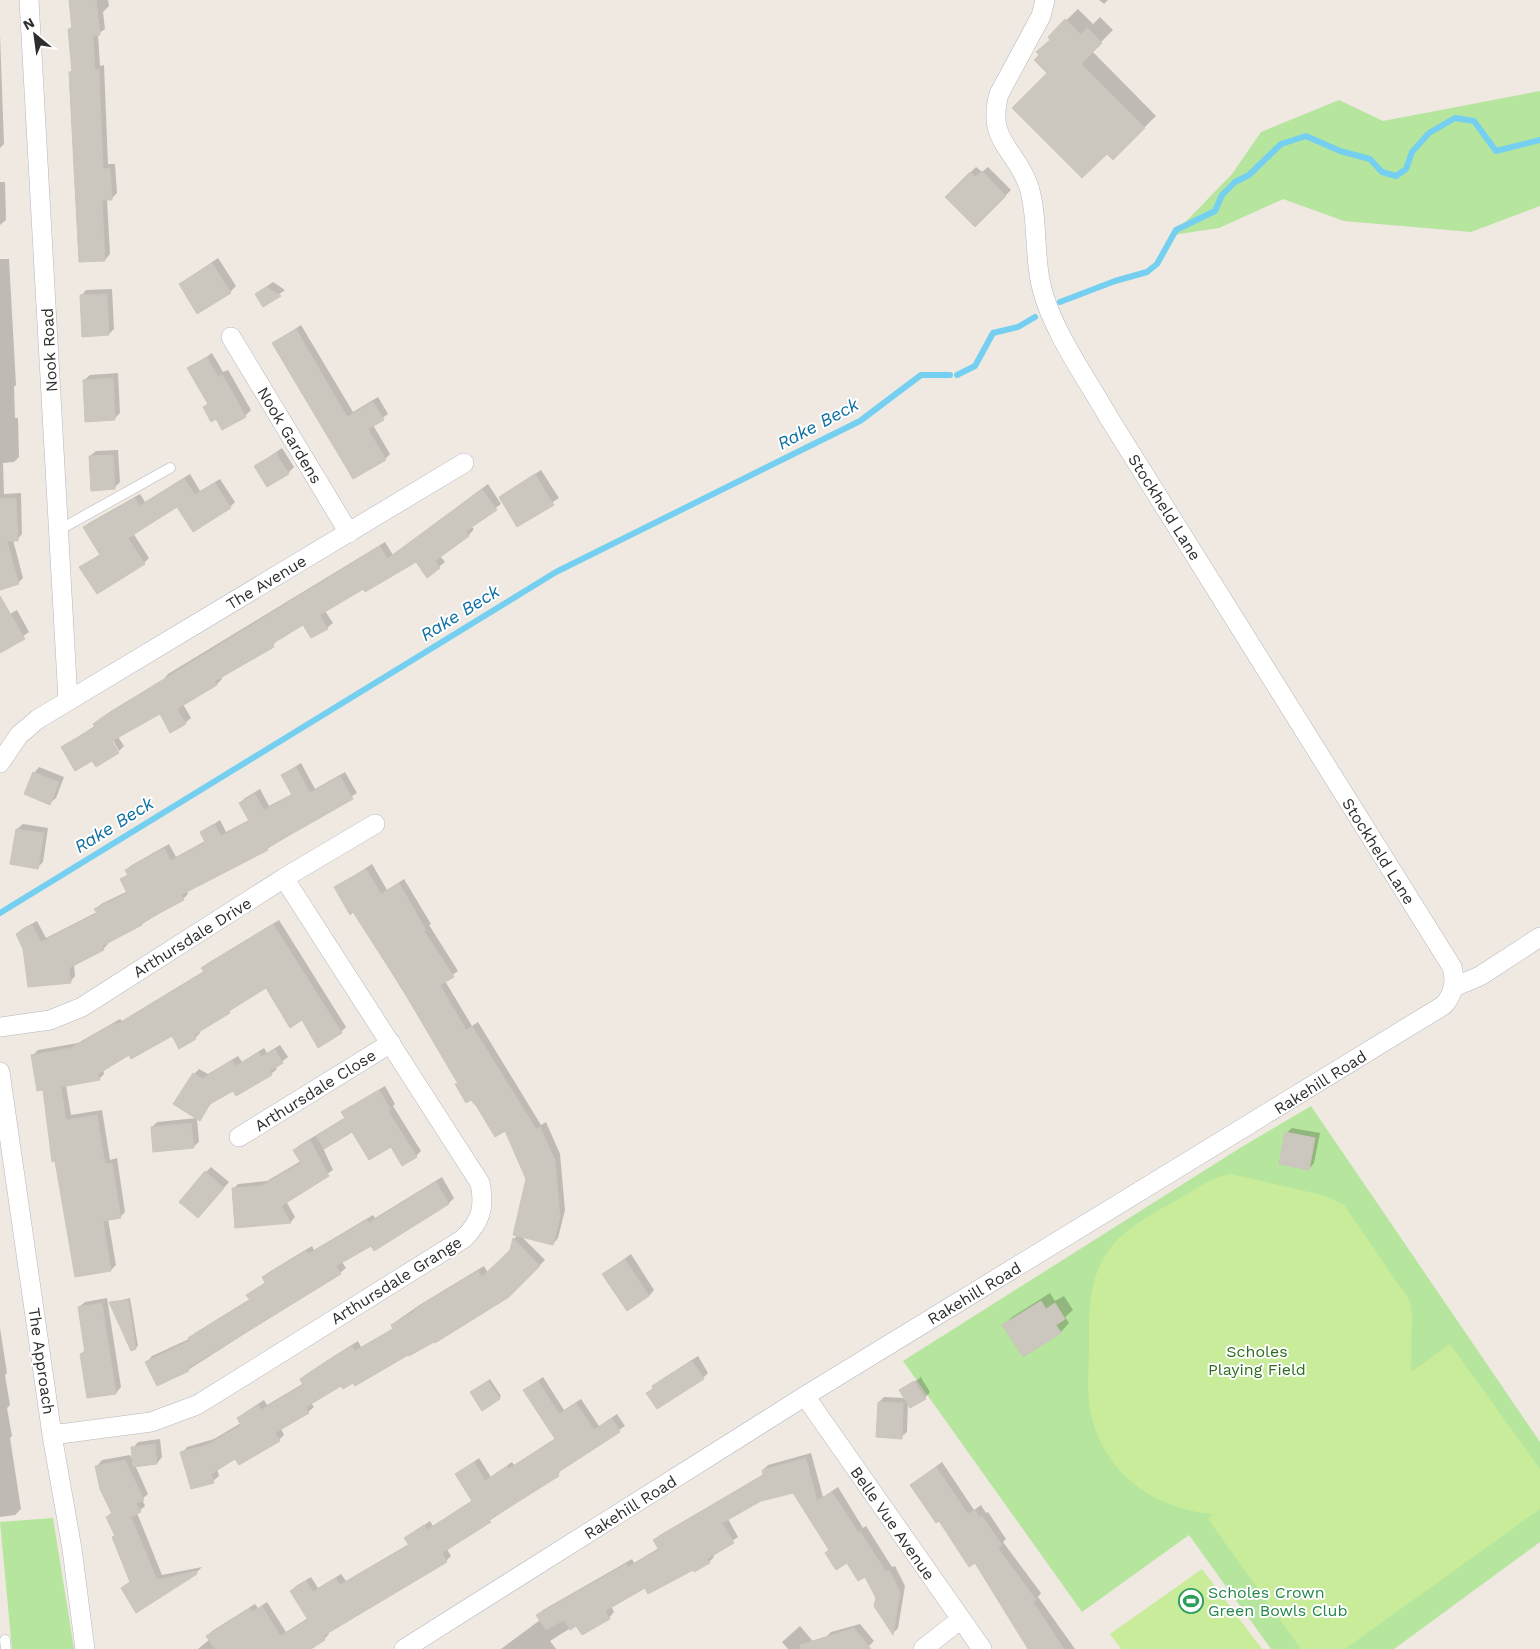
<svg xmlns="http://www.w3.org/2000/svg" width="1540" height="1649" font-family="'Work Sans',sans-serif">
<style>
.green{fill:#b6e59e}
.pitch{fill:#c9ec9a}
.shadow{fill:#0003}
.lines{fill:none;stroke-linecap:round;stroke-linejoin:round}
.stream{stroke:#75cff0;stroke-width:6}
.building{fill:#cbc7bf;stroke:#cbc5ba}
.service-casing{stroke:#b4b7c1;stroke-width:11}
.minor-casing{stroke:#b4b7c1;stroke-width:20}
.service{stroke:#fff;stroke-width:10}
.minor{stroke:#fff;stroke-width:19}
.labels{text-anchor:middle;stroke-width:4;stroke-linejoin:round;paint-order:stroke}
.street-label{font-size:16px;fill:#2e2e2e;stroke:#fff}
.park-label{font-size:16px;fill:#2c6e1b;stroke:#fff}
.leisure-label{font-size:16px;fill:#27864d;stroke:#fff;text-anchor:start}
.water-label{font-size:18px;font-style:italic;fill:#0d6fa3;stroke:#fff}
</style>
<rect width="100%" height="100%" fill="#efe9e1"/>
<path class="green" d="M1540 91V206L1471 232 1344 221 1283 199 1219 228 1173 235 1232 174 1261 132 1339 100 1383 121Z
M1311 1106 1540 1442V1542L1394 1649H1271L1189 1535 1082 1612 903 1361 1240 1148Z
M53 1518 74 1649H12L0 1522Z"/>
<path class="pitch" d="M1231 1174 1326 1196 1344 1205 1410 1301 1412 1313 1411 1372 1450 1344 1540 1469V1509L1345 1649H1301L1208 1519 1213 1514C1155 1509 1104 1474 1091 1414 1086 1392 1089 1368 1089 1346 1089 1317 1088 1288 1102 1261 1118 1231 1148 1216 1177 1200 1194 1190 1211 1177 1231 1174Z
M1202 1569 1262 1649H1121L1110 1634Z"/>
<path class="shadow" d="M70 0H108L109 6 103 12 105 29 98 34 100 66 104 65 108 164H115L117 193 112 198 107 199 110 254 105 260 70 72 73 70 69 29 73 26Z
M1099 0H1108L1104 4Z
M1078 9 1093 24 1100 17 1113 30 1092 51 1156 116 1113 158 1049 73 1051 39 1049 37Z
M0 34 4 144 0 148Z
M976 167 982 172 988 167 1011 190 975 226 946 197Z
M0 182H5L6 220 0 225Z
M218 258 236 286 230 292 180 284Z
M0 259H9L16 385 14 387 15 418H18L19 457 14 462 3 463 4 494 21 493 22 534 17 540H13L23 578 18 583 0 588Z
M273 282 285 290 263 305 256 294Z
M112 289 114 329 109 334 81 296 86 290Z
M301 325 353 412 378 397 388 414 373 425 390 454 385 459 274 343Z
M212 353 223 372 228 370 251 410 245 416 204 408 209 403 189 369Z
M118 373 120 413 114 419 84 380 90 375Z
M282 448 294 467 288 473 256 466Z
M118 450 120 482 114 488 90 456 96 451Z
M541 470 559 498 518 525 500 497Z
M190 474 200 491 220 479 235 502 230 507 177 505 133 533 149 558 144 563 92 561 101 553 84 527 89 523 140 494 145 502Z
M488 484 501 504 471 526 474 529 469 535 440 556 445 562 427 576 416 560 325 611 333 623 327 628 304 624 277 639 273 646 220 676 222 679 217 684 183 704 191 718 185 723 160 712 118 737 124 746 119 751 110 735 93 759 63 747 96 725 111 711 163 680 168 674 385 542 393 555Z
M17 610 29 632 0 652V620Z
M301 763 315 789 345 772 357 793 267 849 187 891 188 894 183 899 142 924 107 942 108 944 103 949 74 964 75 976 70 982 24 948 17 934 22 929 37 921 46 938 97 912 96 909 101 904 128 891 122 880 128 874 127 870 132 865 169 844 176 857 205 841 201 833 220 820 226 832 249 820 240 803 245 798 260 789 269 806 292 794 282 775Z
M39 767 64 777 56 798 50 803 34 773Z
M23 824 48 828 43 862 37 868 17 829Z
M372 864 387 890 404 879 431 924 429 925 458 971 445 981 472 1026 478 1022 541 1125 546 1122 560 1154 565 1210 558 1238 553 1244 521 1236 545 1260 508 1296 409 1353 342 1384 311 1403 314 1407 308 1412 281 1429 284 1435 279 1440 236 1458 217 1469 219 1476 213 1481 182 1453 187 1447 214 1439 241 1423 238 1418 244 1413 264 1400 267 1405 304 1383 301 1379 307 1374 334 1356 358 1341 361 1347 394 1328 392 1325 398 1320 421 1304 484 1266 488 1273 511 1250 514 1239 517 1235 528 1179 505 1130 478 1106 459 1083 354 911 335 888Z
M279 920 346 1027 341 1032 302 1019 267 986 199 1031 200 1033 195 1038 172 1034 129 1053 103 1070 104 1074 99 1079 66 1085 71 1115 102 1110 110 1160 117 1158 125 1212 120 1217 108 1219 116 1265 111 1270 33 1055 38 1050 78 1043 120 1019 122 1021 204 971 203 968 208 963Z
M280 1045 288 1057 275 1067 277 1069 271 1074 233 1089 213 1101 199 1119 194 1074 199 1069 208 1074 238 1056 242 1062 264 1048 267 1053Z
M385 1086 395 1104 393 1106 421 1151 416 1156 353 1131 323 1148 333 1170 286 1201 295 1217 291 1222 236 1226 233 1189 238 1184 267 1181 301 1161 295 1150 300 1145 346 1117 343 1112 348 1108Z
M197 1118 199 1142 193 1147 152 1127 157 1122Z
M1292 1128 1320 1133 1314 1163 1309 1169 1286 1133Z
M211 1167 229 1182 204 1211 206 1172Z
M442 1177 454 1198 449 1203 374 1249 371 1244 342 1262 346 1268 340 1273 188 1370 147 1362 152 1356 189 1339 195 1333 250 1299 248 1295 266 1282 263 1277 269 1272 312 1246 314 1250 373 1215 375 1218Z
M631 1254 654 1290 649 1296 604 1274Z
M1050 1293 1055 1301 1064 1296 1073 1310 1065 1317 1069 1323 1061 1332 1023 1356 1004 1325 1012 1317Z
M107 1298 121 1387 116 1393 81 1354 86 1349 79 1307 85 1302Z
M130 1298 138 1346 135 1348 110 1303Z
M0 1328 7 1373 5 1375 10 1405 7 1408 12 1436 10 1438 21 1509 15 1515 0 1517Z
M698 1356 708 1373 703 1378 648 1394 659 1381Z
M920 1376 930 1392 925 1398 908 1403 907 1432 901 1437 879 1402 884 1397 905 1398 900 1391 920 1378Z
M543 1377 564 1410 581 1399 599 1426 617 1414 625 1426 562 1468 558 1475 447 1549 451 1556 446 1561 328 1632 329 1634 324 1639 308 1649H198L210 1639 208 1636 212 1631 255 1604 258 1608 267 1602 286 1632 308 1618 291 1591 296 1586 311 1577 318 1588 341 1574 346 1581 409 1544 406 1538 430 1521 433 1526 473 1500 456 1475 479 1458 491 1477 512 1462 514 1465 556 1438 525 1390Z
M490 1379 501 1396 499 1398 474 1390Z
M160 1439 162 1457 157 1463 135 1465 148 1494 142 1499 145 1506 137 1513 162 1575 202 1567 196 1573 122 1588 131 1581 113 1537 116 1535 107 1517 112 1512 97 1466 102 1460 130 1455 134 1462 133 1448 138 1442Z
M811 1453 823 1497 838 1487 863 1528 866 1526 892 1567 895 1566 905 1586 898 1628 893 1633 865 1575 830 1550 793 1491 760 1500 728 1519 738 1537 713 1554 714 1557 709 1562 645 1586 611 1606 614 1612 609 1618 577 1624 550 1641 556 1649H501L540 1620 538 1615 543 1610 632 1559 634 1563 659 1548 655 1540 660 1535 764 1474 763 1470 768 1465Z
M942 1462 974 1510 981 1505 986 1513 988 1512 1006 1539 1003 1542 1041 1593 1038 1597 1075 1649H1029L975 1562 911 1485Z
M860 1624 874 1641 866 1649H788L782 1642 800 1626 817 1646 831 1632Z"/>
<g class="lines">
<path class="stream" d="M1060 302 1115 281 1147 272 1157 264 1176 230 1215 211 1222 195 1235 182 1249 175 1281 144 1306 136 1340 151 1370 159 1382 172 1396 176 1406 169 1412 152 1429 133 1455 118 1474 121 1496 151 1540 140
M957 375 975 366 993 333 1018 327 1035 317
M0 913 556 572 860 421 921 375H950"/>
</g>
<path class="building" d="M69 0H96L100 35 93 36 95 70H99L103 169 110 168 112 200H102L105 261 79 262 69 72H72L68 29H72Z
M1065 19 1081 35 1087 28 1102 43 1081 64 1145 128 1113 160 1107 154 1082 178 1012 108 1047 73 1034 60 1039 55 1036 52 1050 40 1048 37Z
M982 171 1006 196 975 227 945 197 970 172 975 177Z
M212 263 231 293 197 314 179 284Z
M266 287 281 296 263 307 255 294Z
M107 294 109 335 82 337 80 295Z
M296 329 347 417 373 402 384 420 368 429 386 460 353 479 272 343Z
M207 357 218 377 222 374 246 417 222 430 216 419 211 422 203 407 208 404 187 368Z
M113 378 115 420 85 422 83 380Z
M276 453 289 474 267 487 254 466Z
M113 455 115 489 91 491 89 456Z
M535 474 554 505 517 527 499 497Z
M184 478 195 495 215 483 231 508 193 532 177 507 128 538 145 564 97 594 79 567 100 555 83 527 135 498 140 506Z
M482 489 497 510 466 531 469 536 435 561 440 568 427 578 416 562 365 592 363 589 320 615 328 629 311 638 303 625 272 644 274 647 215 681 217 685 177 709 186 724 170 733 160 714 112 741 119 753 96 767 92 761 75 771 61 747 95 727 93 724 104 716 380 546 387 559Z
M16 498 18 541H7L19 584 0 590V499Z
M0 596 25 639 0 653Z
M296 767 310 793 340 776 353 799 267 848 268 850 181 895 184 900 141 923 142 925 102 946 104 950 69 968 71 983 28 987 23 949 16 934 32 925 41 942 97 913 94 909 127 893 120 879 128 875 125 870 164 848 171 861 205 842 200 832 214 824 221 836 249 821 239 803 255 794 264 810 292 795 281 775Z
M33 772 59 782 50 805 24 794Z
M16 829 44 833 38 869 10 864Z
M366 869 381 894 399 883 426 930 424 931 454 977 440 985 466 1030 472 1026 536 1129 540 1127 555 1160 560 1217 553 1245 513 1235 526 1179 505 1131 495 1137 477 1107 471 1100 466 1103 455 1084 458 1083 454 1077 403 990 353 912 350 915 334 887Z
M273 924 342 1033 318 1048 302 1020 290 1028 266 988 229 1011 230 1013 194 1035 196 1039 179 1049 172 1036 131 1059 129 1055 98 1074 100 1080 61 1087 66 1120 97 1115 105 1164 112 1163 121 1218 103 1221 111 1271 75 1277 55 1161 52 1162 43 1090 37 1091 31 1055 71 1048 115 1023 116 1025 204 972 201 968Z
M275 1049 283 1063 270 1071 272 1075 236 1096 233 1091 210 1104 200 1121 173 1104 193 1073 202 1079 232 1060 236 1066 259 1052 261 1057Z
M379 1090 391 1110 388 1111 417 1157 402 1166 391 1147 369 1160 352 1132 324 1149 316 1136 345 1118 341 1112Z
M191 1123 194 1148 153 1152 151 1127Z
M1285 1132 1315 1138 1309 1170 1279 1164Z
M310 1140 329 1176 281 1206 291 1223 235 1228 232 1188 261 1186 301 1163 293 1150Z
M205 1171 224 1188 198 1218 179 1202Z
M436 1182 449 1204 374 1251 371 1246 336 1266 341 1274 188 1368 189 1371 157 1386 145 1362 189 1341 188 1338 250 1300 246 1295 265 1283 262 1277 306 1251 308 1254 367 1220 369 1223Z
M513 1238 540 1266 509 1297 435 1343 434 1342 409 1356 408 1355 355 1386 353 1383 343 1389 341 1386 306 1407 309 1413 275 1433 280 1441 239 1465 235 1459 211 1474 214 1483 191 1489 180 1452 207 1445 241 1425 237 1418 258 1405 261 1410 303 1385 300 1379 327 1361 352 1346 355 1351 393 1329 391 1325 415 1311 414 1309 478 1271 482 1277 510 1250Z
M625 1259 649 1296 627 1311 602 1274Z
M128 1300 136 1349 131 1351 109 1302Z
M1041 1301 1046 1309 1055 1303 1065 1319 1056 1325 1061 1333 1023 1357 1002 1325Z
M102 1303 116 1394 87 1398 80 1354 85 1353 78 1307Z
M692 1361 704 1379 657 1409 646 1393 653 1389 652 1386Z
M488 1381 500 1399 482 1411 470 1392Z
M538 1381 559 1414 576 1403 594 1430 612 1418 620 1432 557 1473 559 1476 489 1520 491 1522 442 1553 447 1562 323 1636 325 1640 311 1649H215L206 1636 250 1608 252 1612 262 1606 280 1636 308 1620 290 1591 306 1581 313 1592 336 1578 340 1585 409 1545 404 1538 424 1525 427 1530 472 1501 455 1474 474 1462 485 1481 507 1466 509 1469 555 1439 523 1390Z
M914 1381 926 1399 910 1408 899 1390Z
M878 1402 903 1403 902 1439 876 1437Z
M155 1444 157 1464 133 1467 131 1447Z
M806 1458 817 1501 832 1492 858 1532 860 1531 886 1572 889 1570 900 1592 893 1635 874 1606 876 1598 865 1577 858 1581 847 1563 836 1570 825 1553 829 1550 793 1493 761 1501 722 1523 734 1543 707 1559 710 1563 694 1572 693 1570 648 1594 645 1588 605 1611 610 1619 582 1635 576 1626 570 1630 564 1620 546 1630 536 1615 626 1564 628 1567 659 1550 653 1540 763 1475 762 1470Z
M125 1460 144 1500 136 1503 141 1512 131 1517 157 1580 196 1571 197 1574 136 1613 121 1588 130 1582 112 1537 115 1536 106 1517 112 1514 100 1489 95 1466Z
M936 1467 968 1514 975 1510 980 1518 982 1516 1002 1545 998 1548 1036 1600 1033 1602 1064 1649H1028L975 1563 969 1567 939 1521 936 1523 910 1485Z
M854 1628 871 1649H800V1645Z"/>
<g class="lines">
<defs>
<path id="service" d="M59 530 170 468
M5 1640 6 1649"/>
<path id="minor" d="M29 0 68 701
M231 337 349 533
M0 763 19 735 38 719 464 463
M1454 987 1480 976 1540 937
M0 1027 50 1020 82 1007 284 878 375 824
M0 1072 52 1435 72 1549 85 1649
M239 1137 391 1043
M805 1396 982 1649
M52 1435 151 1422 197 1405 463 1239C481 1222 485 1207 480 1183L284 878
M404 1649 805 1396 1444 1005C1454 993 1456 982 1452 967L1109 418C1087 379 1053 332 1042 289 1033 256 1039 221 1029 187 1016 148 986 142 999 94L1041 16 1045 0
M923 1649 961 1619"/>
</defs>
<use href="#service" class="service-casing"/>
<use href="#minor" class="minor-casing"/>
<use href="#service" class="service"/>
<use href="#minor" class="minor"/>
</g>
<defs>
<symbol id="stadium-ring" viewBox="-11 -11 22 22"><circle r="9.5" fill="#fff" stroke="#2e9e5b" stroke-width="1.5"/><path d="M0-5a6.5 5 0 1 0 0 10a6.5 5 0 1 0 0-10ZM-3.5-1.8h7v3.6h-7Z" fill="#2e9e5b"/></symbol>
</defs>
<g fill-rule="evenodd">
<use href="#stadium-ring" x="1177" y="1587" width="28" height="28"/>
</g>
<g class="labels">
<g class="street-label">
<text transform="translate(49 350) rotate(-93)" y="6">Nook Road</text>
<text transform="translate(290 435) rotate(59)" y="6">Nook Gardens</text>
<text transform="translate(1165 507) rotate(58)" y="6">Stockheld Lane</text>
<text transform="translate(266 582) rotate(-31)" y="6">The Avenue</text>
<text transform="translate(1379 851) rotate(58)" y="6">Stockheld Lane</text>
<text transform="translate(192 937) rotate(-32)" y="6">Arthursdale Drive</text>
<text transform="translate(1320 1082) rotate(-32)" y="6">Rakehill Road</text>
<text transform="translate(315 1090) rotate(-32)" y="6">Arthursdale Close</text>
<text transform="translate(396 1280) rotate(-32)" y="6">Arthursdale Grange</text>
<text transform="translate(974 1293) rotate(-31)" y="6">Rakehill Road</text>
<text transform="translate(42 1361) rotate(82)" y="6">The Approach</text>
<text transform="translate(630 1507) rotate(-32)" y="6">Rakehill Road</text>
<text transform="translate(893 1523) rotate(55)" y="6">Belle Vue Avenue</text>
</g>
<g class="park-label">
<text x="1257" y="1357">Scholes<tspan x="1257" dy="18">Playing Field</tspan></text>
</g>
<g class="leisure-label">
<text x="1208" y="1598">Scholes Crown<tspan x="1208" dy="18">Green Bowls Club</tspan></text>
</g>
<g class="water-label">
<text transform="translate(818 424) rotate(-28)" y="6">Rake Beck</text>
<text transform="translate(460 613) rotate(-32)" y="6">Rake Beck</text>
<text transform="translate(114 825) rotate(-32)" y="6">Rake Beck</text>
</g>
</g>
<g transform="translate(35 35) rotate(331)" stroke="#ffffff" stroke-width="4" paint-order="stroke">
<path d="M0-4L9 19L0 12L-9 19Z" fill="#2e2e2e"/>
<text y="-8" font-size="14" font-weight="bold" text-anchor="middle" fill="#2e2e2e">N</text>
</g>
</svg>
